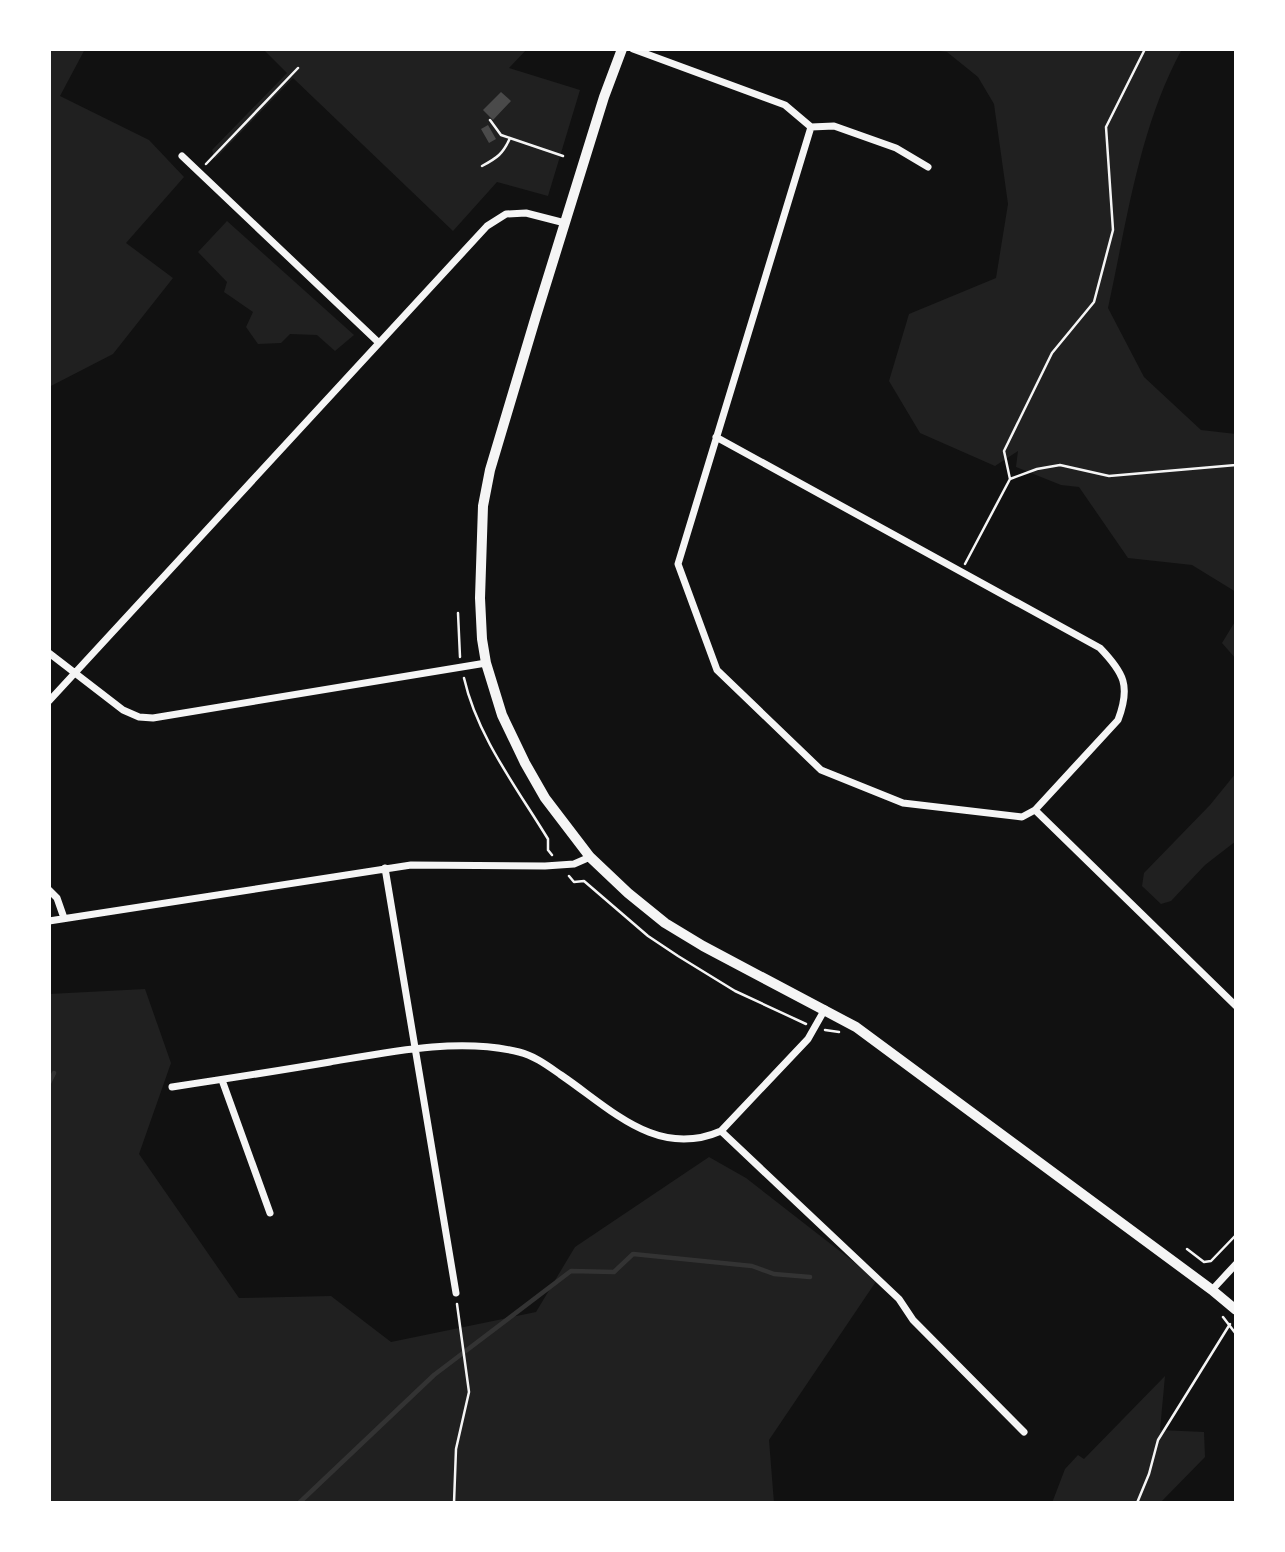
<svg xmlns="http://www.w3.org/2000/svg" width="1285" height="1552" font-family="'Fira Sans Condensed',sans-serif">
<style>
.green{fill:#202020}
.lines{fill:none;stroke-linecap:round;stroke-linejoin:round}
.stream{stroke:#333;stroke-width:4.5}
.building{fill:#4a4a4a}
.path{stroke:#f5f5f5;stroke-width:2.5}
.minor{stroke:#f5f5f5;stroke-width:7}
.tertiary{stroke:#f5f5f5;stroke-width:10}
</style>
<rect width="100%" height="100%" fill="#111"/>
<path class="green" d="M49 49H85L60 96 149 140 184 177 126 243 173 278 113 354 49 387Z
M263 49H527L509 68 580 90 548 196 497 182 453 231 293 78 215 159 212 150 287 73Z
M925 49H1182C1139 128 1127 221 1108 308L1144 377 1201 430 1236 434V592L1192 565 1128 558 1079 487 1061 485 1016 467 1018 451 995 466 920 433 889 381 909 314 996 278 1008 204 994 104 978 77 947 52Z
M227 221 354 335 335 351 317 335 290 334 281 343 258 344 246 327 253 312 224 292 227 282 198 252Z
M1236 620V659L1222 643Z
M1236 773V841L1205 865 1171 901 1161 904 1142 886 1144 873 1210 805Z
M145 989 171 1063 139 1154 239 1298 331 1296 391 1342 536 1312 575 1247 709 1157 746 1178 877 1280 769 1440 774 1503H49V994Z
M1165 1376 1160 1430 1204 1432 1205 1457 1160 1503H1052L1065 1469 1078 1455 1084 1459Z"/>
<g class="lines">
<path class="stream" d="M49 1083 54 1073
M299 1503 434 1375 571 1271 614 1272 633 1254 752 1266 774 1274 810 1277"/>
</g>
<path class="building" d="M501 92 511 101 493 120 483 110Z
M488 125 496 139 489 143 481 129Z"/>
<g class="lines">
<path class="path" d="M490 120 501 135 563 156
M206 164 298 68
M482 166C497 158 503 154 510 138
M1010 479 1004 451 1052 353 1094 302 1113 230 1106 127 1145 49
M965 564 1010 479 1037 469 1060 465 1109 476 1236 465
M458 613 460 657
M464 678C477 736 517 788 548 839V850L552 855
M569 876 574 882 584 881 648 936 678 956 735 991 806 1024
M825 1030 839 1032
M1187 1249 1204 1262 1211 1261 1236 1235
M1223 1317 1236 1334
M454 1503 456 1449 469 1392 457 1304
M1137 1503 1149 1474 1158 1440 1230 1324"/>
<path class="minor" d="M633 49 785 105 811 127
M811 127 834 126 896 148 928 167
M182 156 378 342
M716 437 1100 648C1124 673 1131 686 1118 720L1035 810 1022 817 903 803 821 770 717 670 678 564 811 127
M49 653 123 710 139 717 153 718 486 663
M49 701 487 226 506 214 526 213 565 223
M1035 810 1236 1006
M385 868 456 1293
M49 890 57 898 64 918
M49 921 411 865 545 866 574 864 590 857
M222 1080 270 1213
M172 1087C225 1079 277 1071 330 1062 388 1052 460 1037 519 1052 535 1056 548 1066 561 1075 611 1109 657 1159 721 1131L808 1039 825 1009
M721 1131 899 1299 913 1320 1024 1432
M1212 1290 1236 1264"/>
<path class="tertiary" d="M622 49 604 97 536 316 490 470 483 506 480 598 482 639 486 663 502 715 525 763 545 798 590 857 628 893 665 923 703 946 856 1027 1212 1290 1236 1310"/>
</g>
<rect width="1285" height="1552" fill="none" stroke="#ffffff" stroke-width="102"/>
</svg>
